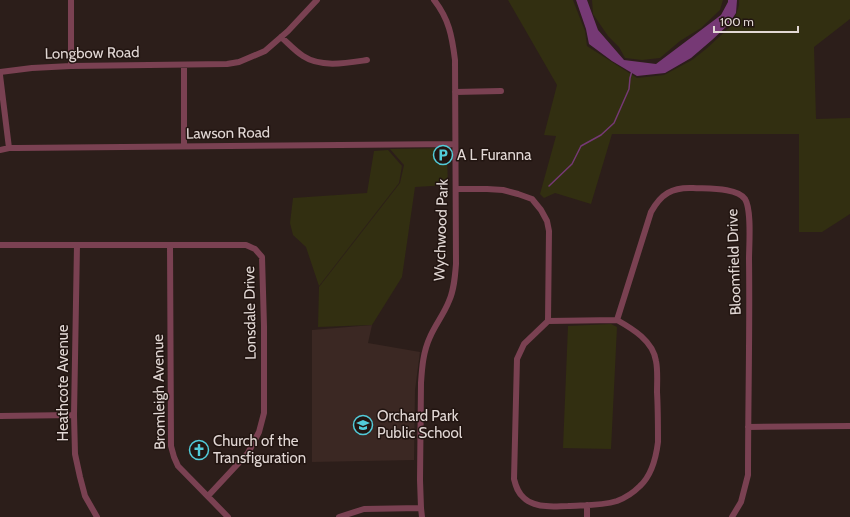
<svg xmlns="http://www.w3.org/2000/svg" width="850" height="517" font-family="Cabin,sans-serif">
<style>
.built{fill:#3b2823}
.green{fill:#322f11}
.water{fill:#763975}
.lines{fill:none;stroke-linecap:round;stroke-linejoin:round}
.stream{stroke:#763975;stroke-width:1.5}
.minor{stroke:#7a4152;stroke-width:6}
.labels{text-anchor:middle;stroke-width:3;stroke-linejoin:round;paint-order:stroke}
.street-label{font-size:15px;fill:#e1d7d4;stroke:#221511}
.poi-label{font-size:15px;fill:#e1d7d4;stroke:#221511;text-anchor:start}
</style>
<rect width="100%" height="100%" fill="#2c1e1a"/>
<path class="built" d="M372 325 368 343 420 352 415 390 414 460 312 462V330Z"/>
<path class="green" d="M508 0H573L585 31 587 46 637 78 664 75 692 60 706 49 730 27 736 15 739 5V0H850V19L814 47 816 119 850 118V214L822 232H799V134H612L591 204 555 193 544 198 540 194 556 136 544 135 557 85Z
M592 0H723L720 10 701 28 680 41 660 58 642 60 625 58 619 47 608 36 593 14Z
M447 148V151L438 152 437 158H447L448 185 415 187 402 277 372 325 318 327 319 287 400 183 404 165 390 149Z
M388 150 402 166 399 183 319 286 306 247 293 235 290 223 293 198 367 193 374 151Z
M611 324 617 327 611 449 563 448 568 326Z"/>
<path class="water" d="M576 0H587L598 30 624 60 656 64 721 15 728 2V0H737L736 13 728 25 712 40 691 58 665 73 637 76 612 61 589 44 586 29Z"/>
<g class="lines">
<path class="stream" d="M549 186 572 164 581 146 601 135 614 123 629 89 630 78 632 71"/>
<path class="minor" d="M71 0V66
M281 37C288 43 295 51 303 56 321 68 347 63 367 60
M0 72 32 68 71 66 227 64 239 62 265 51 288 31 317 0
M0 75 9 148
M455 92 501 91
M184 146V65
M0 150 9 148H16L455 144
M456 189H487L503 190 518 194 532 199 541 210 547 221 549 231 548 321
M0 245H246L255 249 262 257 264 326V413L259 432 248 453 208 496
M77 245 74 415 75 454 80 477 85 496 97 517
M170 245 171 446 174 457 178 466 228 517
M617 320C633 329 653 341 656 361 658 371 657 382 657 392 658 409 658 425 658 442 656 458 652 475 640 486 634 492 625 498 617 501 601 506 584 505 568 506 561 506 553 507 546 506 539 506 529 503 524 498 518 493 516 487 514 479L517 359 524 344 548 321Z
M617 320 651 212C661 194 672 187 693 188 706 189 737 187 745 199 752 210 749 246 749 259 750 331 748 403 748 475L741 502 732 517
M0 416 74 415
M748 427 850 426
M587 505V517
M339 517 364 509 421 508
M422 517 421 508 420 480 421 383C422 368 423 352 430 337 435 325 444 314 449 301 454 290 455 277 456 264L455 60C452 36 449 19 434 0"/>
</g>
<defs>
<symbol id="parking-ring" viewBox="-11 -11 22 22"><circle r="9.5" fill="#221511" stroke="#52cbd9" stroke-width="1.5"/><path d="M-3.5-5.5H1a3.5 3.5 0 0 1 0 7H-1V5.5H-3.5ZM-1-3.4V-.6H.8a1.4 1.4 0 0 0 0-2.8Z" fill="#52cbd9"/></symbol>
<symbol id="school-ring" viewBox="-11 -11 22 22"><circle r="9.5" fill="#221511" stroke="#52cbd9" stroke-width="1.5"/><path d="M0-5L7-2L0 1L-7-2ZM-4 1L0 2.5L4 1V4Q0 6-4 4Z" fill="#52cbd9"/></symbol>
<symbol id="church-ring" viewBox="-11 -11 22 22"><circle r="9.5" fill="#221511" stroke="#52cbd9" stroke-width="1.5"/><path d="M-1.2-6h2.4v3.5h3.3v2.4h-3.3V6h-2.4V-.1h-3.3v-2.4h3.3Z" fill="#52cbd9"/></symbol>
</defs>
<g fill-rule="evenodd">
<use href="#parking-ring" x="432" y="144" width="22" height="22"/>
<use href="#school-ring" x="352" y="414" width="22" height="22"/>
<use href="#church-ring" x="188" y="439" width="22" height="22"/>
</g>
<g class="labels">
<g class="street-label">
<text transform="translate(92 53) rotate(-1)" y="5">Longbow Road</text>
<text transform="translate(228 133) rotate(-1)" y="5">Lawson Road</text>
<text transform="translate(441 230) rotate(-88)" y="5">Wychwood Park</text>
<text transform="translate(734 262) rotate(-92)" y="5">Bloomfield Drive</text>
<text transform="translate(250 313) rotate(-91)" y="5">Lonsdale Drive</text>
<text transform="translate(63 383) rotate(-90)" y="5">Heathcote Avenue</text>
<text transform="translate(159 392) rotate(-91)" y="5">Bromleigh Avenue</text>
</g>
<g class="poi-label">
<text x="457" y="160">A L Furanna</text>
<text x="377" y="421">Orchard Park<tspan x="377" dy="17">Public School</tspan></text>
<text x="213" y="446">Church of the<tspan x="213" dy="17">Transfiguration</tspan></text>
</g>
</g>
<path d="M714 26v6h84v-6" fill="none" stroke="#e1d7d4" stroke-width="2"/>
<text x="720" y="26" font-size="12" fill="#e1d7d4" stroke="#221511" stroke-width="3" paint-order="stroke">100 m</text>
</svg>
